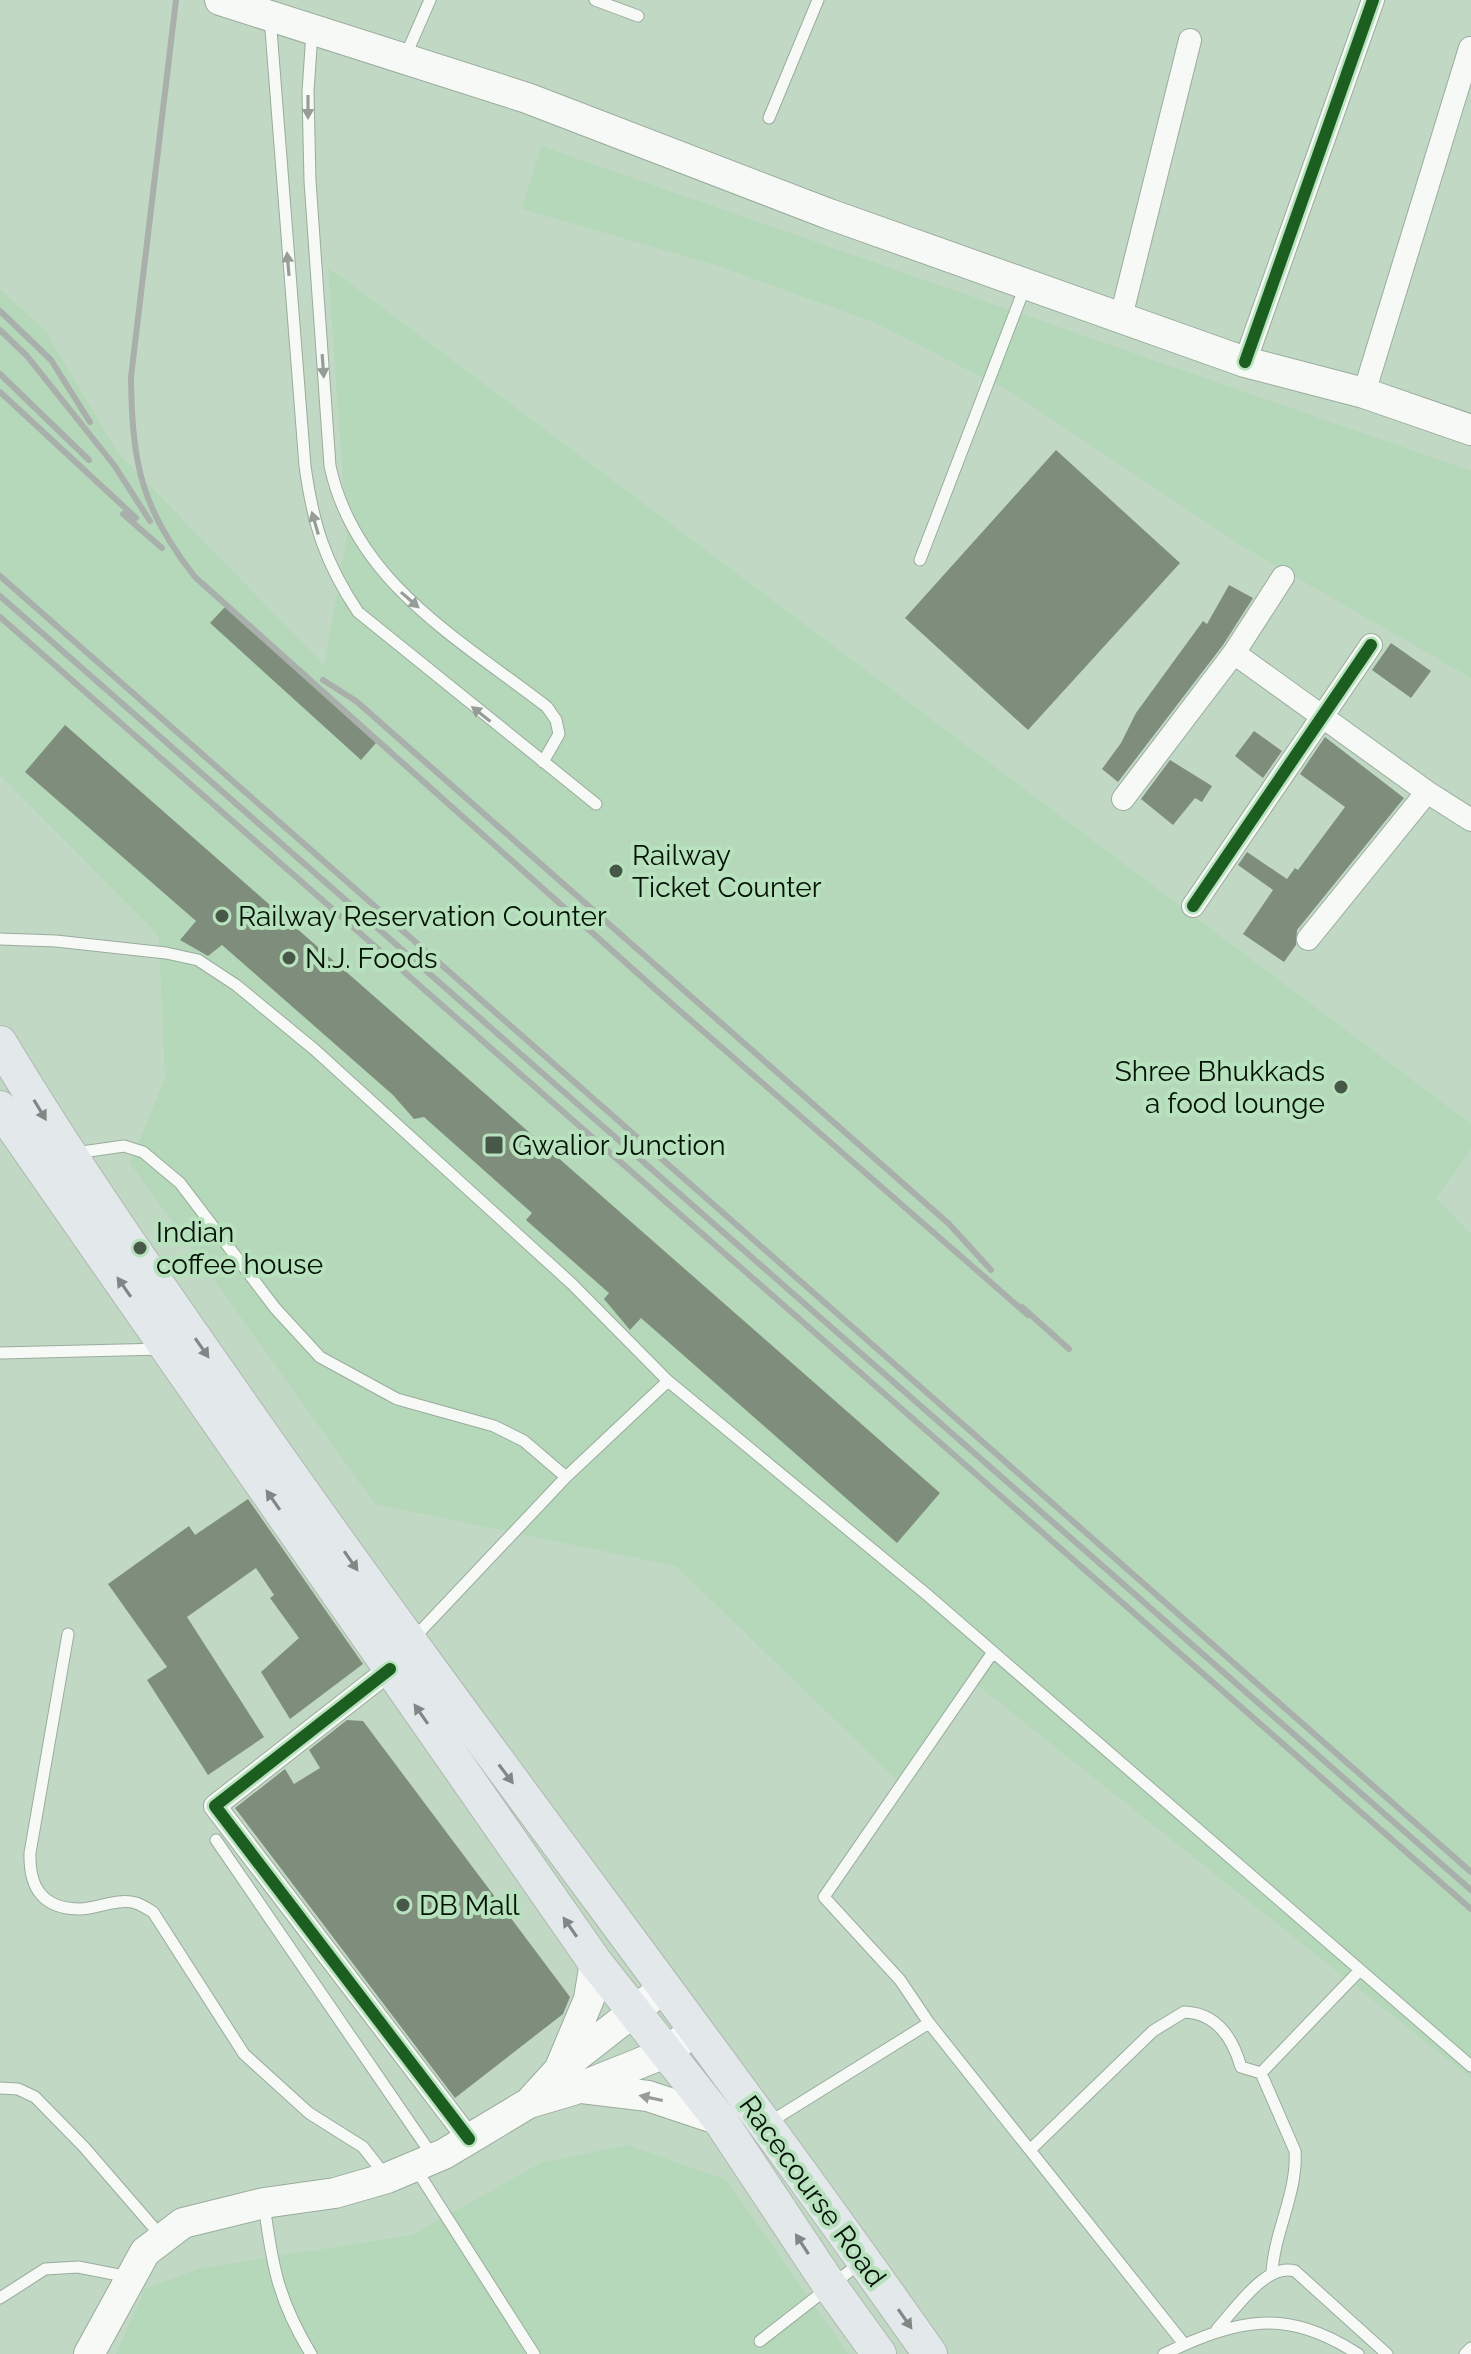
<svg xmlns="http://www.w3.org/2000/svg" width="1471" height="2354" font-family="Raleway,sans-serif">
<style>
.built{fill:#b4d8b9}
.building{fill:#7f8d7c}
.lines{fill:none;stroke-linecap:round;stroke-linejoin:round}
.lane-casing{stroke:#9aac9d;stroke-width:13}
.street-casing{stroke:#9aac9d;stroke-width:24}
.secondary-casing{stroke:#9aac9d;stroke-width:32}
.primary-casing{stroke:#aeb9af;stroke-width:36}
.lane{stroke:#f6f9f6;stroke-width:11}
.street{stroke:#f6f9f6;stroke-width:22}
.secondary{stroke:#f6f9f6;stroke-width:30}
.primary{stroke:#e3e8eb;stroke-width:34}
.rail{stroke:#a9afaa;stroke-width:6}
.cycleway-casing{stroke:#b8e1be;stroke-width:17}
.cycleway{stroke:#1b5e20;stroke-width:12}
.oneway{fill:#969d96}
.oneway2{fill:#7f8884}
.poi-dot{fill:#475849;stroke:#b8e1be;stroke-width:3}
.labels{text-anchor:middle;stroke-width:8;stroke-linejoin:round;paint-order:stroke}
.poi-label{font-size:28px;fill:#051307;stroke:#b8e1be;text-anchor:start}
.street-label{font-size:28px;fill:#051307;stroke:#b8e1be}
</style>
<rect width="100%" height="100%" fill="#c1d8c4"/>
<path class="built" d="M541 146 1471 471V678L1237 543 1011 392 876 323 713 264 522 209Z
M328 267 1471 1124V1149L1436 1198 1471 1234V2078L975 1683 899 1782 676 1566 375 1504 130 1163 165 1078 159 936 0 775V289L46 332 118 453 324 665 347 537Z
M627 2145 726 2180 848 2354H116L145 2289 201 2268 412 2235 541 2163Z"/>
<path class="building" d="M1056 450 1180 563 1028 730 905 618Z
M1229 585 1253 598 1223 645 1118 782 1102 769 1121 743 1136 713 1203 621 1207 624Z
M225 607 376 743 361 760 210 623Z
M1391 643 1431 671 1411 698 1372 670Z
M65 725 940 1493 897 1543 641 1318 630 1330 604 1299 609 1293 526 1220 532 1213 424 1117 414 1119 393 1095 222 945 208 956 180 940 196 921 25 772Z
M1254 731 1282 751 1263 778 1235 756Z
M1325 737 1404 798 1297 930 1296 945 1284 962 1243 934 1273 890 1238 865 1247 852 1287 879 1295 868 1298 870 1345 807 1300 774Z
M1170 760 1212 786 1202 802 1195 798 1173 825 1141 799Z
M248 1499 363 1664 290 1719 261 1672 299 1638 270 1598 274 1595 256 1568 187 1617 264 1737 208 1775 147 1680 167 1667 108 1584 189 1526 195 1535Z
M347 1720 363 1721 570 1997 563 2014 455 2098 235 1808 285 1769 294 1784 320 1768 309 1750Z"/>
<g class="lines">
<defs>
<path id="lane" d="M595 0 638 16
M270 17 305 466C313 524 325 563 358 612L596 804
M312 32 308 92 310 181 330 466C355 582 459 639 547 707L556 720 559 734 543 762
M405 57 430 0
M769 118 818 0
M920 560 1026 284
M0 939 56 941 166 953 198 960 236 985 315 1050 572 1284 668 1381 925 1593 1471 2066
M75 1153 124 1146 143 1152 180 1183 275 1308 320 1357 397 1399 494 1426 524 1441 566 1477
M0 1353 163 1349
M68 1634 30 1853C29 1888 43 1909 80 1909 99 1908 117 1898 136 1903 142 1905 148 1909 153 1912L244 2054 309 2113 363 2147 384 2174
M413 1639 566 1477 668 1381
M993 1652 824 1897 900 1980 929 2023 1184 2344
M216 1840 434 2158
M1261 2073 1295 2151C1298 2192 1274 2232 1272 2273
M0 2088 18 2089 35 2097 84 2147 161 2236
M770 2122 929 2023
M1031 2149 1153 2031 1184 2012C1217 2013 1233 2039 1241 2067L1261 2073 1360 1970
M416 2169 534 2354
M264 2204C272 2265 278 2300 311 2354
M0 2298 45 2269 78 2267 129 2277
M1217 2329C1235 2310 1266 2262 1295 2271L1387 2354
M760 2341 860 2263
M1164 2354C1238 2319 1285 2307 1358 2354
M1465 2354 1471 2348"/>
<path id="street" d="M1121 317 1190 40
M1245 362 1373 0
M1364 393 1470 48
M1234 653 1427 792
M1123 799 1234 653 1283 577
M1193 906 1371 645
M1308 939 1427 792 1471 820
M390 1669 215 1806 469 2139"/>
<path id="secondary" d="M220 0 527 98 829 214 1245 362 1364 393 1471 430
M560 2068 589 1999 595 1962
M582 2088 648 2096 720 2120
M529 2103 559 2070 665 1987
M89 2354 145 2252 183 2223 264 2203 335 2193 387 2178 444 2154 529 2103 573 2090 665 2053 695 2030"/>
<path id="primary" d="M0 1043C79 1175 168 1300 256 1426 475 1739 710 2041 930 2354
M0 1108 595 1962 720 2120 830 2286 879 2354"/>
</defs>
<use href="#lane" class="lane-casing"/>
<use href="#street" class="street-casing"/>
<use href="#secondary" class="secondary-casing"/>
<use href="#primary" class="primary-casing"/>
<use href="#lane" class="lane"/>
<use href="#street" class="street"/>
<use href="#secondary" class="secondary"/>
<use href="#primary" class="primary"/>
<path class="rail" d="M176 0 131 377C132 463 141 509 195 577L664 997 1028 1315
M0 311 51 360 90 422
M0 330 27 356 114 465 150 521
M0 374 89 460
M0 392 136 518
M123 514 162 548
M0 576 1471 1872
M0 596 1471 1890
M0 617 1471 1909
M323 680 356 701 949 1224 991 1270
M1022 1307 1069 1349"/>
<defs>
<path id="cycleway" d="M1245 362 1373 0
M1193 906 1371 645
M390 1669 215 1806 469 2139"/>
</defs>
<use href="#cycleway" class="cycleway-casing"/>
<use href="#cycleway" class="cycleway"/>
</g>
<defs><path id="oneway-solid" d="M-6-.8H1V-3.2L6.5 0L1 3.2V.8H-6Z" transform="scale(2)"/></defs>
<g class="oneway">
<use href="#oneway-solid" transform="translate(308 107) rotate(90)"/>
<use href="#oneway-solid" transform="translate(288 264) rotate(-95)"/>
<use href="#oneway-solid" transform="translate(323 366) rotate(86)"/>
<use href="#oneway-solid" transform="translate(315 523) rotate(-106)"/>
<use href="#oneway-solid" transform="translate(410 600) rotate(41)"/>
<use href="#oneway-solid" transform="translate(481 714) rotate(-142)"/>
<use href="#oneway-solid" transform="translate(651 2098) rotate(-168)"/>
</g>
<g class="oneway2">
<use href="#oneway-solid" transform="translate(40 1110) rotate(59)"/>
<use href="#oneway-solid" transform="translate(124 1287) rotate(-125)"/>
<use href="#oneway-solid" transform="translate(202 1348) rotate(55)"/>
<use href="#oneway-solid" transform="translate(273 1500) rotate(-125)"/>
<use href="#oneway-solid" transform="translate(351 1561) rotate(55)"/>
<use href="#oneway-solid" transform="translate(421 1714) rotate(-125)"/>
<use href="#oneway-solid" transform="translate(506 1774) rotate(53)"/>
<use href="#oneway-solid" transform="translate(570 1927) rotate(-125)"/>
<use href="#oneway-solid" transform="translate(802 2244) rotate(-123)"/>
<use href="#oneway-solid" transform="translate(905 2319) rotate(55)"/>
</g>
<g class="poi-dot">
<circle cx="616" cy="871" r="8"/>
<circle cx="222" cy="916" r="8"/>
<circle cx="289" cy="958" r="8"/>
<circle cx="1341" cy="1087" r="8"/>
<rect x="484" y="1135" width="20" height="20" rx="4"/>
<circle cx="140" cy="1248" r="8"/>
<circle cx="403" cy="1905" r="8"/>
</g>
<g class="labels">
<g class="poi-label">
<text x="632" y="865">Railway<tspan x="632" dy="32">Ticket Counter</tspan></text>
<text x="238" y="926">Railway Reservation Counter</text>
<text x="305" y="968">N.J. Foods</text>
<text x="1325" y="1081" text-anchor="end">Shree Bhukkads<tspan x="1325" dy="32">a food lounge</tspan></text>
<text x="512" y="1155">Gwalior Junction</text>
<text x="156" y="1242">Indian<tspan x="156" dy="32">coffee house</tspan></text>
<text x="419" y="1915">DB Mall</text>
</g>
<g class="street-label">
<text transform="translate(813 2191) rotate(54)" y="10">Racecourse Road</text>
</g>
</g>
</svg>
